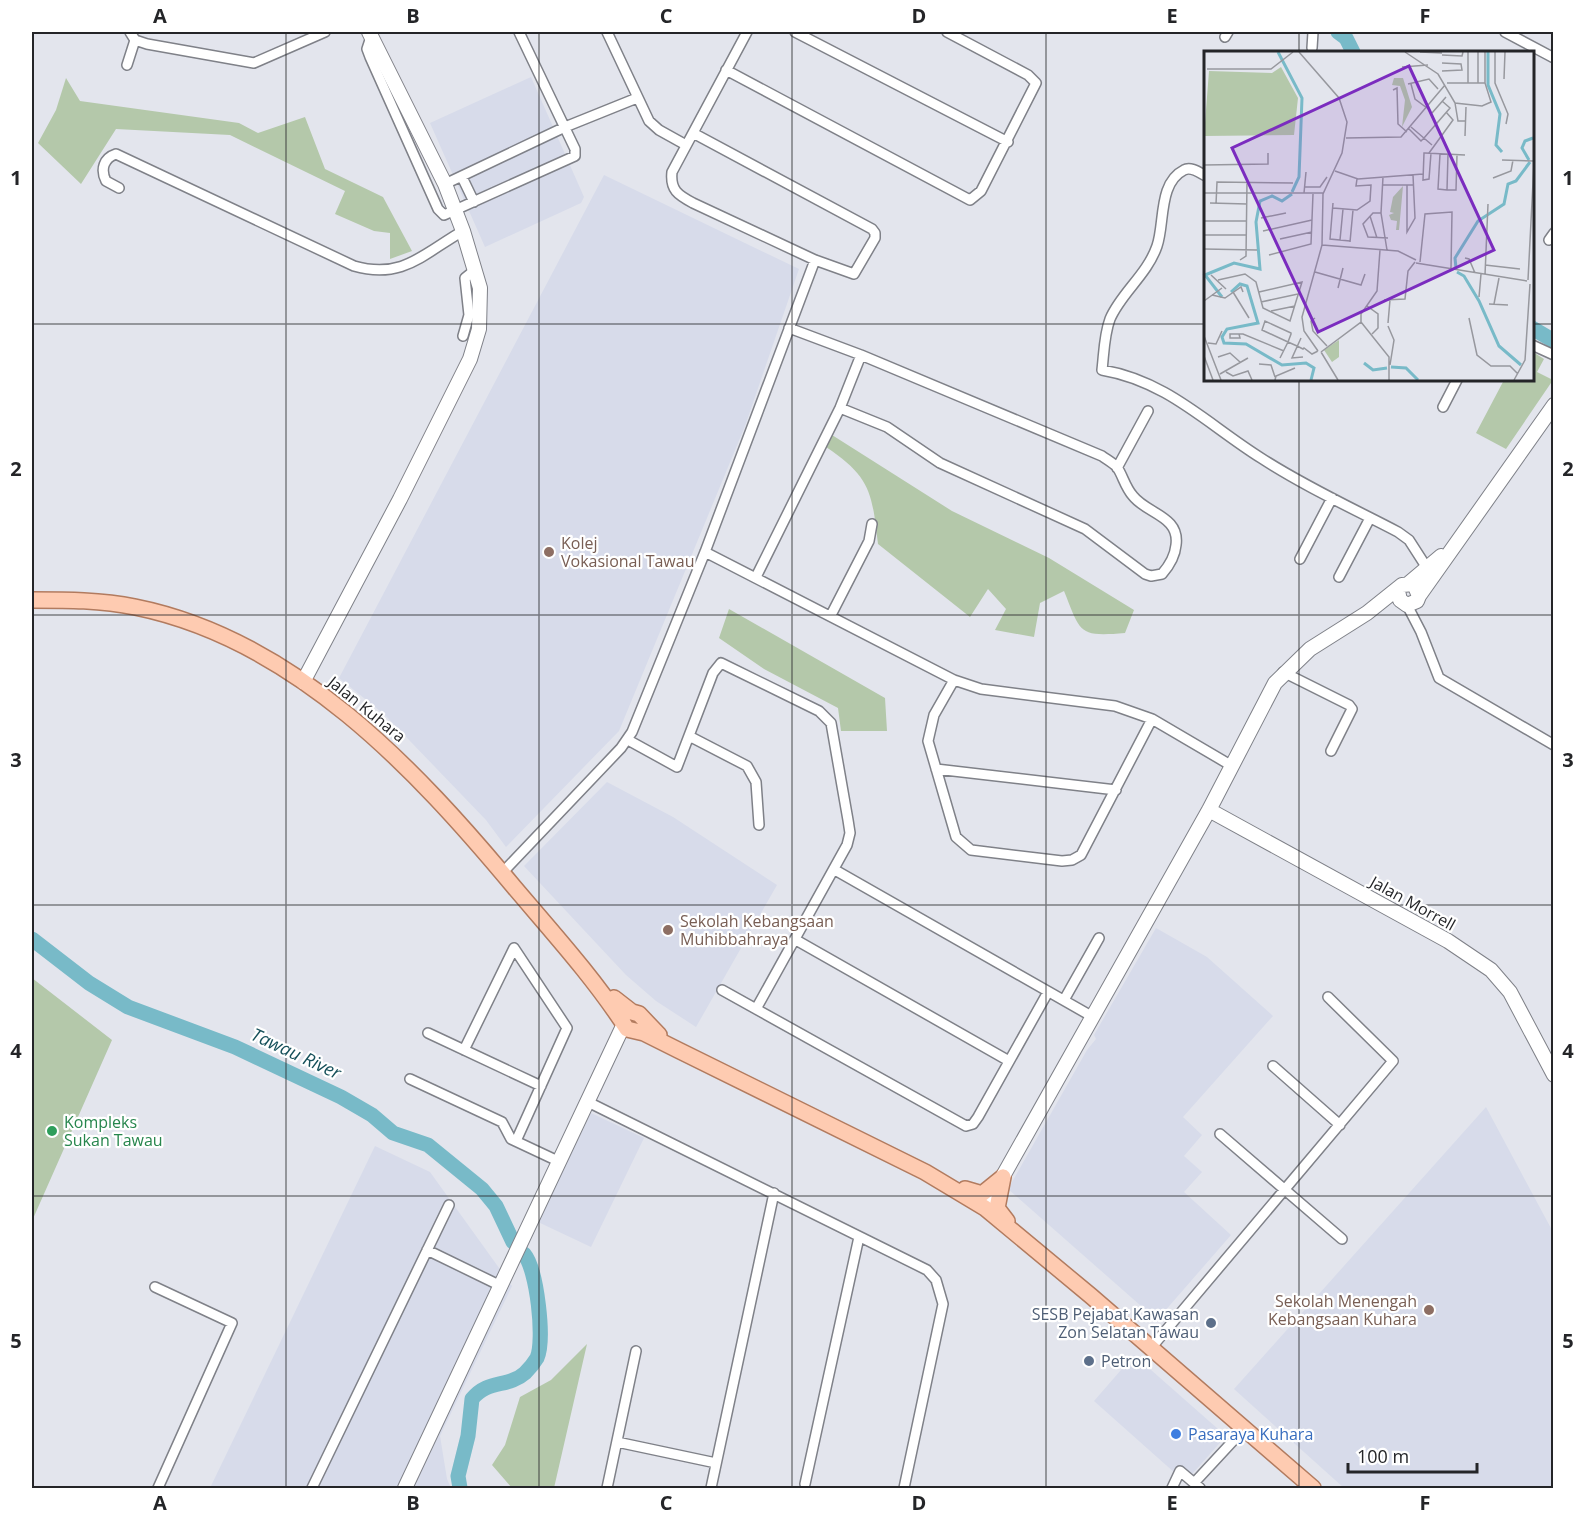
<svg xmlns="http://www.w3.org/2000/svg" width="1585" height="1520" font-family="'Open Sans',sans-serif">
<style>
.built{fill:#d7dbea}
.green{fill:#b4c8aa}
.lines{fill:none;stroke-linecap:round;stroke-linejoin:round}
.river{stroke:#78bac8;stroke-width:15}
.street-casing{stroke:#7f8188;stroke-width:12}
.secondary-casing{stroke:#7f8188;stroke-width:16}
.primary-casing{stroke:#b27b5f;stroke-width:18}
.street{stroke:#fff;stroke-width:9}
.secondary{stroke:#fff;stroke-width:14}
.primary{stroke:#fecbb1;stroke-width:15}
.grid{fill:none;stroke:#242528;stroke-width:1.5;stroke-opacity:0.55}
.education-dot{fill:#8d6e63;stroke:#fff;stroke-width:2}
.leisure-dot{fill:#2e9e5b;stroke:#fff;stroke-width:2}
.service-dot{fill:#5c6f8a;stroke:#fff;stroke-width:2}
.shop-dot{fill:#3f7fe0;stroke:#fff;stroke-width:2}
.labels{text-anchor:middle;stroke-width:4.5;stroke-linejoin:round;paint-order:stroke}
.education-label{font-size:16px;fill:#785e54;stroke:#fff;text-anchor:start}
.street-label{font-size:16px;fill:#242528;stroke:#fff}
.leisure-label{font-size:16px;fill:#27864d;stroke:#fff;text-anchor:start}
.service-label{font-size:16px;fill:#4e5e75;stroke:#fff;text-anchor:end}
.shop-label{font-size:16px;fill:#366cbe;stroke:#fff;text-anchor:start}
.water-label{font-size:18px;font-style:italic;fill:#16505a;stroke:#fff}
.inset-river{fill:none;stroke:#78bac8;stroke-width:3}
.inset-road{fill:none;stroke:#97989e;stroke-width:1.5}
.view{fill:#7b2cbf;fill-opacity:0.15;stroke:#7b2cbf;stroke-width:3}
.inset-edge{fill:none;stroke:#242528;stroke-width:3}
.neatline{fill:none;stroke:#242528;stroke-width:2}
.grid-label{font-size:20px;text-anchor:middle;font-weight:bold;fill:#242528}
</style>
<rect width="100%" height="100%" fill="#e3e5ed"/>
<path class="built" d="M531 77 584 197 581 203 485 247 430 123Z
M604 175 799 269 745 426 619 731 506 847 486 820 385 715 339 678Z
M607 782 673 817 777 885 696 1027 656 1001 626 975 524 866Z
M1156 928 1207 957 1273 1016 1183 1117 1202 1135 1184 1156 1202 1172 1184 1192 1231 1235 1157 1320 1008 1189 1087 1050 1096 1039 1094 1035Z
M1486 1107 1553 1232V1488H1344L1234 1389Z
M591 1113 644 1138 591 1247 538 1222Z
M375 1146 430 1172 512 1286 440 1436 447 1479 451 1488H210Z
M1134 1355 1226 1436 1185 1482 1094 1401Z"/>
<path class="green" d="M66 78 80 101 239 123 258 133 305 117 325 169 383 197 412 251 390 259V233L374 231 335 214 345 191 230 135 116 129 81 184 38 143 56 110Z
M1533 352 1544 359 1537 372 1553 380 1506 449 1476 433 1504 380H1532Z
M832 435 952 511 1049 558 1134 610 1125 633C1078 637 1081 633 1064 591L1040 603 1034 637 995 630 1006 609 988 589 970 617 878 544C872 493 871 477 826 447Z
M729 609 885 698 887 731H841L838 708 764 669 719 638Z
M32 978 112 1040 32 1221V977Z
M587 1344 554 1488H512L492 1465 505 1445 520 1397 551 1380Z"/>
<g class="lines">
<path class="river" d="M1338 32 1346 38 1353 52
M1532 328 1554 341
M32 939 89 983 128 1007 235 1047 341 1097 372 1115 393 1133 428 1145 482 1189 496 1206 513 1242
M460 1488 458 1476 468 1436 472 1399C488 1379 508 1388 525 1373 529 1369 534 1363 537 1358 545 1340 537 1269 524 1254"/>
<defs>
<path id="street" d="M130 32 135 40 147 44 254 63 325 32
M607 32 649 121 659 130 686 145
M795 32 1008 142
M1505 32 1554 58
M371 37 367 49 370 57 438 209 444 215 575 156V149L519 32
M1225 37 1228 32
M1312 48 1313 32
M127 65 135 40
M726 70 970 200 981 191 1036 83 1028 75 947 32
M693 133 872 229 875 233V238L854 274 815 260 693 203C678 195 670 190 672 172L747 32
M1206 176C1200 173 1191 166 1184 170 1158 183 1165 223 1157 246 1147 275 1121 293 1110 319 1104 335 1104 353 1102 370 1167 381 1207 424 1261 458 1304 486 1352 508 1398 532L1409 540 1427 568
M462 177 474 202
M445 184 565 127 637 98
M119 188 106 181C100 169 104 158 116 154L354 266C403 280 424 253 463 231
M1549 240 1554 233
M789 328 861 355 1102 456C1106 459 1113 463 1117 467 1123 476 1125 487 1133 496 1147 514 1180 516 1176 545 1175 556 1169 566 1162 574L1151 576 1145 574 1085 529 940 463 887 427 840 408
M463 336 469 315 465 278 475 270
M1532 345 1554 355
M1443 407 1457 380
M1117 468 1148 411
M705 552 954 680 981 689 1115 706 1152 719 1232 766
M1300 559 1332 498
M756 577 840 408 861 355
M1339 577 1370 518
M1407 605 1421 632 1439 678 1554 745
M831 615 869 541 872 524
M1283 672 1349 705 1352 709 1331 751
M954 680 934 715 928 741 956 837 971 850 1062 861 1072 860 1081 855 1152 719
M689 736 747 766 756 782 759 825
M628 740 677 767 713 673 721 663 819 711 831 723 848 820 850 833 847 845 756 1009
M936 769 1116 790
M835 870 1093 1017
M502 873 621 748 632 732 705 552 815 260
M796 940 1009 1061
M514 948 567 1028 516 1141
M722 990 966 1126 973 1124 978 1117 1048 992
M1064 1000 1099 938
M428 1033 541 1086
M464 1050 514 948
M1273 1066 1340 1125
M410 1079 502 1122 511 1139 560 1162
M588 1102 927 1270 936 1280 943 1304 904 1488
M1220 1134 1342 1239
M427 1250 501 1286
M155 1287 232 1323 158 1488
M1151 1348 1393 1061 1328 997
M617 1442 716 1463
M1194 1483 1245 1428
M805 1484 859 1237
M312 1488 449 1205
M607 1488 636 1351
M711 1488 774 1193
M1172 1488 1180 1471 1200 1488"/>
<path id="secondary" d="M1409 583 1441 556
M1419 596 1554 405
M303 682 400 499 470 359 479 329 480 288 463 231 445 184 369 32
M1209 810 1448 941 1491 970 1510 992 1554 1075
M985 1208 1209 810 1275 683 1310 649 1367 613 1402 585 1414 584 1419 596 1417 601 1407 605 1400 600 1398 591
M405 1488 624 1024"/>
<path id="primary" d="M32 600C67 600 101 600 135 607 294 639 415 768 514 887 553 933 594 978 627 1029L644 1033 678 1050 925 1172 985 1208 1091 1296 1313 1488
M614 998 632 1012 639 1014 659 1035
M1003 1177 997 1208 1007 1221
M965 1189 982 1194 1003 1177"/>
</defs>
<use href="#street" class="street-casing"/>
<use href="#secondary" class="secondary-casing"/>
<use href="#primary" class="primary-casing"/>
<use href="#street" class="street"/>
<use href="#secondary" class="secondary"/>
<use href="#primary" class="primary"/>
</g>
<path class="grid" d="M286 32V1488M539 32V1488M792 32V1488M1046 32V1488M1299 32V52M32 324H1206M1532 324H1554M1299 380V1488M32 615H1554M32 905H1554M32 1196H1554"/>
<g class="education-dot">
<circle cx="549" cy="552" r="6"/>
<circle cx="668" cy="930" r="6"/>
<circle cx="1429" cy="1310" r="6"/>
</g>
<circle class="leisure-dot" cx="52" cy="1131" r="6"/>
<g class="service-dot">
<circle cx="1211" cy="1323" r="6"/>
<circle cx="1089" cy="1361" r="6"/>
</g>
<circle class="shop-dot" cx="1176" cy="1434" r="6"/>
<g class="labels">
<g class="education-label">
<text x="561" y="549">Kolej<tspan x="561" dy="18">Vokasional Tawau</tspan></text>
<text x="680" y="927">Sekolah Kebangsaan<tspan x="680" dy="18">Muhibbahraya</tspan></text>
<text x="1417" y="1307" text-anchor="end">Sekolah Menengah<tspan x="1417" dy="18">Kebangsaan Kuhara</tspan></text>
</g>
<g class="street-label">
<text transform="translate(367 709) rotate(39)" y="6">Jalan Kuhara</text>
<text transform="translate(1413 903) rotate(29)" y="6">Jalan Morrell</text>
</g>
<g class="leisure-label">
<text x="64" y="1128">Kompleks<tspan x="64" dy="18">Sukan Tawau</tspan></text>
</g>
<g class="service-label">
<text x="1199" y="1320">SESB Pejabat Kawasan<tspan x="1199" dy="18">Zon Selatan Tawau</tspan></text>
<text x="1101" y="1367" text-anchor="start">Petron</text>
</g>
<g class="shop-label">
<text x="1188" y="1440">Pasaraya Kuhara</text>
</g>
<g class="water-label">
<text transform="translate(296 1054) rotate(25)" y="6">Tawau River</text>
</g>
</g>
<g transform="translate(1204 51)">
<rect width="330" height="330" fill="#e3e5ed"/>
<path d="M77 16 94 47 90 84 0 85 5 20 68 22ZM190 27H199L208 56 198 76 201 49 196 35 188 34ZM199 135 195 179H192L193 170 187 169 185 164 190 162 186 161 189 146ZM135 289V306L128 311 120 299Z" fill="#b4c8aa"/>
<path class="inset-river" d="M74 1 98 47 95 126 88 141M284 1V34L296 63 292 94 298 101M325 109 318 97 321 90 329 87M252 217 251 207 274 170 300 153 304 133 312 130 326 111M253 221 260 225 275 250 295 295 317 314M27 241 36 233 43 235 54 272 23 278 18 286 20 292 42 293 78 314 102 312 110 317 107 329M18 246 1 224 30 212 56 218 52 171 56 150 68 145 78 150 88 143M160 312 169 319 183 317M187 316 202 317 214 329"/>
<path class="inset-road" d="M95 1 135 47 143 71 138 102 119 143 118 194 98 266 100 280 114 300M201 1 234 23 251 52 278 55 287 51 281 32V1M216 1 238 2M291 1V32L304 63 302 73M238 4 258 5 259 1M198 16 224 14M3 18H67L89 1M238 20 258 19 257 13 238 12M300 28 301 1M243 32H281M264 32V1M274 32V1M204 33 225 28 234 38M207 33 211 48 223 57M189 39 193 37 194 73 203 81M251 52 254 70H262M228 62 242 46M207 76 228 94M204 77 217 90 220 87M261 85 262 56M142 87 197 86 241 34M220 87 246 57 238 50M225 102 249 69 242 61M227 102 225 128 219 129 220 102H221L261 104M236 103 234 138 243 139H252L253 104M298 109 330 110M0 114 64 113V102M131 120 154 128 219 123M179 126 177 162 183 199M289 127 307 120 309 109M179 134H210M203 134V181L211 167 209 124M100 136H116L123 126M243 139 244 103M0 142H119M100 142 102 121M6 152 43 153M129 152 126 188 146 190M12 153 13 131 89 132M129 157 153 159 166 150 167 134 152 135 153 128M177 162H169L159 173 164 186 184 187M166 165 173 187M57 167 82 162M0 170H43M59 180 108 169M0 184H42M76 188 108 181M136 189 139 158M146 191 149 159M118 194 194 200 212 209M0 198 53 199M65 204 107 193 109 143M261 207 265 208 271 222M36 209 42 205 43 131M216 211 221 163 248 161 247 218M212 212 323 230M281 214 316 218M111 221 157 234 161 223M7 224 22 238M281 224 284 153M14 229 41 223 52 231 59 257 86 270 98 231 55 241M324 229 330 112M134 237 139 217M29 241 45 267M8 244 21 247 37 236 39 241M275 246 277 223M180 249 201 248 204 220 211 211M0 250 18 237M57 251 94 243M285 253 304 254M290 253 295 227M163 255 174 263V277L168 283M67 260 91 255M111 267 107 270 109 280 123 295M265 267 273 304 287 315H306L314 323M157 271 185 306V329M184 272 186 249M184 275 190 289 186 314M35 283 36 287H26V283H39L80 300M0 285 17 329M97 287 88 307 99 306M4 292 12 293 18 280M117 301 157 271V263L173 240 176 199M117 301 134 329M0 305 9 329M14 306 26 302 36 311M76 307 84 291 87 283V282L61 270 58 279 84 291 93 295 99 298 100 297 108 303 114 300M55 313 67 314 71 326M22 321 29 325 44 320 48 329M16 323 44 307M71 329 72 325 91 317M310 329 321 309 326 233"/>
<path class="view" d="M205 15 290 199 114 281 28 97Z"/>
<rect width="330" height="330" class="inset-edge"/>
</g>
<rect width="1585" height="1520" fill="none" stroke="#ffffff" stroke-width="66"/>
<path d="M1348 1463v9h129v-9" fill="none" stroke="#242528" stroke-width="3"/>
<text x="1357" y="1463" font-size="18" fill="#242528" stroke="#ffffff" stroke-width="4.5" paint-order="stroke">100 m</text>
<rect x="33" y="33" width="1519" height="1454" class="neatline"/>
<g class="grid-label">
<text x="160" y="23">A</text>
<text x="413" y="23">B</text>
<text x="666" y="23">C</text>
<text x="919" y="23">D</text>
<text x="1172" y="23">E</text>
<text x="1425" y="23">F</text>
<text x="16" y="185">1</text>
<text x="1568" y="185">1</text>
<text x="16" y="476">2</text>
<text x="1568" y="476">2</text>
<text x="16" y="767">3</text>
<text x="1568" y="767">3</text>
<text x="16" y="1058">4</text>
<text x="1568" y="1058">4</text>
<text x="16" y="1348">5</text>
<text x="1568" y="1348">5</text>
<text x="160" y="1510">A</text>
<text x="413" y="1510">B</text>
<text x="666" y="1510">C</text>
<text x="919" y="1510">D</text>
<text x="1172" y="1510">E</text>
<text x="1425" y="1510">F</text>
</g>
</svg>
